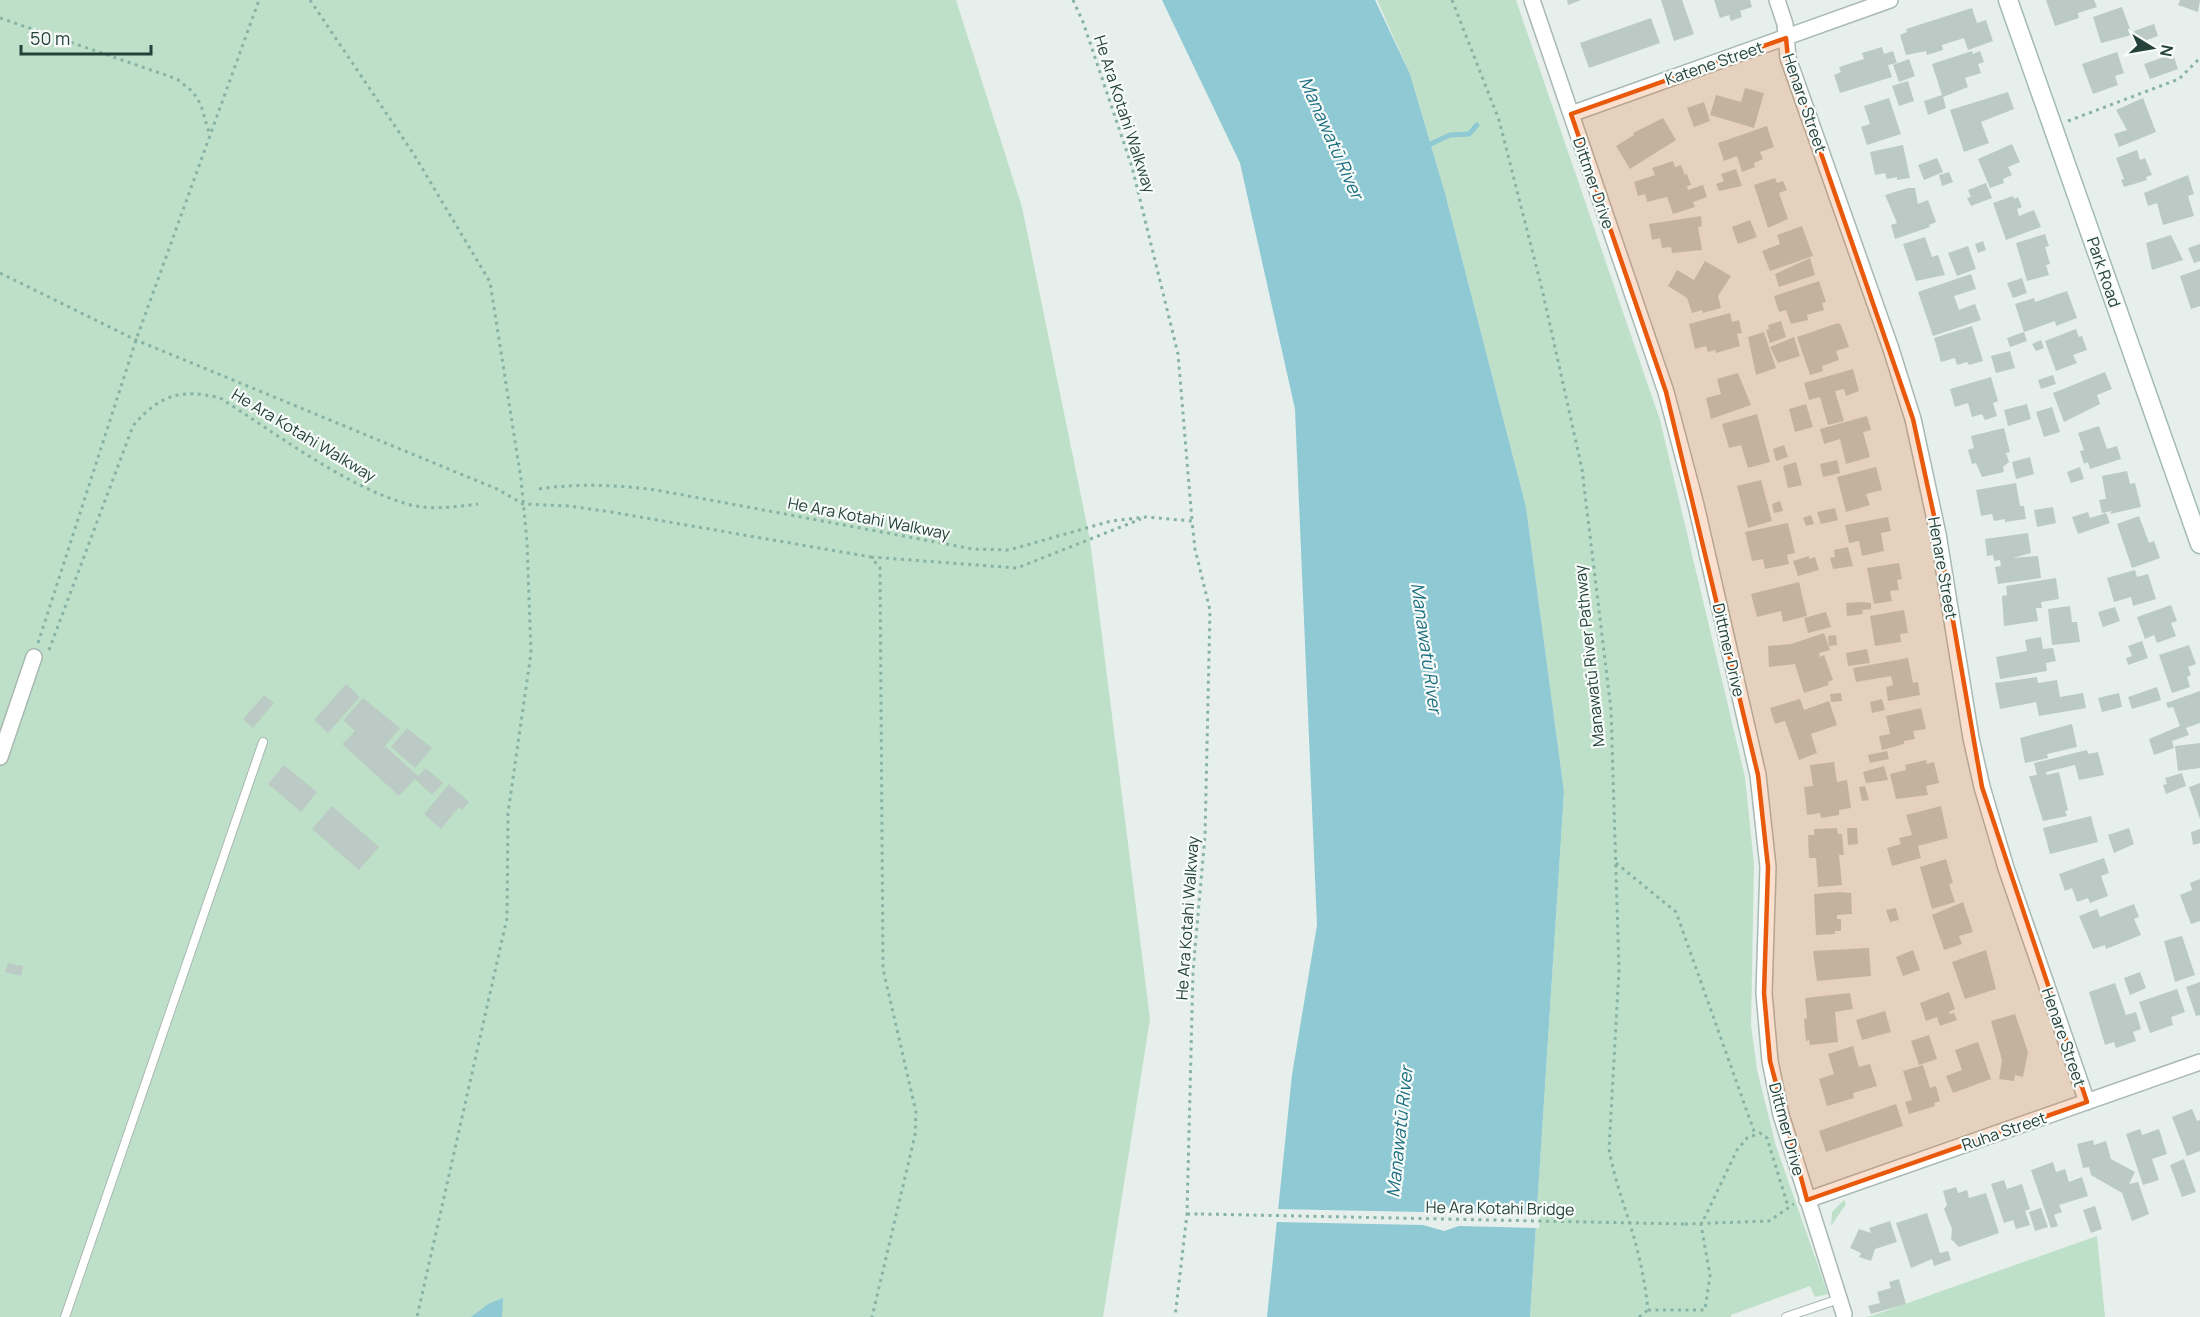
<svg xmlns="http://www.w3.org/2000/svg" width="2200" height="1317" font-family="Manrope,sans-serif">
<style>
.green{fill:#bfe0c8}
.water{fill:#8ec9d4}
.pier{fill:#e6efeb}
.lines{fill:none;stroke-linecap:round;stroke-linejoin:round}
.stream{stroke:#8ec9d4;stroke-width:5}
.building{fill:#bbcac4}
.service-casing{stroke:#a8b8b2;stroke-width:10}
.minor-casing{stroke:#a8b8b2;stroke-width:18}
.secondary-casing{stroke:#a4bbb3;stroke-width:21}
.path{stroke:#86b3a5;stroke-width:3;stroke-dasharray:3 4.5;stroke-linecap:butt}
.service{stroke:#fff;stroke-width:8}
.minor{stroke:#fff;stroke-width:15}
.secondary{stroke:#fff;stroke-width:18}
.path-bridge{stroke:#86b3a5;stroke-width:3;stroke-dasharray:3 4.5;stroke-linecap:butt}
.marked{fill:#e8590c;fill-opacity:0.2;stroke:#e8590c;stroke-width:4.5;stroke-linejoin:round}
.labels{text-anchor:middle;stroke-width:4.5;stroke-linejoin:round;paint-order:stroke}
.street-label{font-size:16px;fill:#24423a;stroke:#f7fbf9}
.water-label{font-size:18px;font-style:italic;fill:#1c6f80;stroke:#f7fbf9}
</style>
<rect width="100%" height="100%" fill="#e6efeb"/>
<path class="green" d="M0 0H956L1022 207 1090 540 1150 1019 1103 1317H0Z
M1377 0H1516L1660 420 1745 777 1754 864 1751 1025 1757 1070 1776 1146 1828 1294 1815 1297 1810 1286 1731 1315V1317H1530L1564 792 1526 507 1445 193 1410 74Z
M1844 1200 1846 1204 1831 1226 1832 1212Z
M2097 1236 2105 1317H1866L1874 1315Z"/>
<path class="water" d="M1162 0H1375L1410 74 1445 193 1526 507 1564 792 1530 1317H1267L1292 1075 1317 925 1295 409 1240 163Z
M503 1298 502 1317H471L488 1304Z"/>
<path class="pier" d="M1446 1207 1465 1213 1540 1214 1539 1228 1459 1226 1444 1231 1423 1225 1274 1222 1275 1209 1424 1212Z"/>
<g class="lines">
<path class="stream" d="M1426 146 1450 135 1469 134 1477 125"/>
</g>
<path class="building" d="M1567 0H1581L1568 5Z
M1661 0H1682L1694 34 1674 41Z
M1714 0H1750L1752 7 1740 11 1742 17 1731 21 1729 15 1720 18Z
M2046 0H2094L2097 7 2078 13 2079 18 2055 26Z
M2180 0H2200L2198 12 2178 5Z
M2122 7 2132 35 2101 43 2093 17Z
M1972 8 1977 23 1986 20 1993 41 1968 50 1964 38 1942 45 1943 50 1927 55 1926 51 1906 55 1900 35 1907 32 1906 29Z
M1651 18 1660 43 1589 68 1580 43Z
M2154 24 2158 36 2138 43 2134 31Z
M1882 47 1884 54 1893 51 1897 63 1888 65 1892 77 1840 93 1834 75 1841 72 1839 67 1864 59 1862 53Z
M1972 51 1973 54 1980 51 1984 62 1978 64 1981 73 1965 78 1968 87 1943 97 1946 108 1928 115 1924 101 1942 95 1932 64Z
M2117 52 2124 73 2115 76 2118 85 2093 94 2082 64Z
M2173 54 2178 69 2150 79 2144 64Z
M1909 59 1915 76 1899 82 1893 65Z
M1908 81 1914 101 1899 106 1892 86Z
M1745 88 1764 93 1754 128 1710 115 1716 95 1741 102Z
M2008 92 2014 109 1981 122 1989 143 1964 152 1950 110Z
M1889 98 1901 134 1867 145 1861 127 1870 124 1864 106Z
M2143 98 2156 132 2119 147 2114 134 2127 130 2116 110Z
M1704 102 1710 121 1694 127 1687 108Z
M1663 118 1676 140 1630 169 1616 146 1634 135 1633 133Z
M1767 126 1774 147 1760 152 1763 159 1754 163 1755 167 1742 172 1737 156 1724 161 1718 143Z
M2012 144 2020 162 2008 167 2012 175 2003 179 2004 183 1990 188 1978 159Z
M1903 145 1910 178 1897 180V177L1887 179 1885 173 1875 175 1870 152Z
M2137 150 2140 160 2145 158 2152 175 2146 177 2147 180 2124 187 2121 180 2124 179 2116 158Z
M1937 158 1943 172 1924 180 1918 165Z
M1673 161 1675 167 1681 165 1685 175 1687 174 1691 185 1687 186 1688 190 1703 185 1707 197 1693 202 1695 207 1673 214 1667 197 1647 202 1645 194 1638 196 1634 182 1655 175 1652 168Z
M1736 169 1742 186 1719 191 1716 184 1724 181 1721 174Z
M1949 172 1953 182 1942 186 1939 175Z
M2188 175 2194 194 2188 196 2194 216 2163 225 2157 203 2148 206 2144 193Z
M1775 178 1777 183 1783 181 1787 190 1779 193 1788 219 1768 228 1754 185Z
M1986 183 1992 198 1971 206 1967 198 1971 197 1968 190Z
M1908 188H1915L1918 204 1928 200 1936 222 1929 225 1930 227 1895 239 1891 225 1897 223 1885 195Z
M2013 196 2014 199 2018 197 2022 207 2017 209 2019 216 2034 210 2041 227 2006 240 1993 203Z
M1701 216 1702 226 1698 227 1702 250 1672 253 1671 247 1662 248 1660 238 1652 240 1649 224Z
M1750 220 1757 237 1738 244 1732 227Z
M1802 226 1813 256 1770 271 1762 251 1780 244 1777 235Z
M2045 234 2049 246 2045 247 2050 264 2046 265 2049 275 2027 281 2016 243Z
M2171 235 2183 260 2152 270 2146 243Z
M1925 237 1932 257 1938 255 1945 275 1916 281 1903 244Z
M1983 241 1986 250 1978 253 1975 244Z
M2200 244V261L2194 263 2188 248Z
M1968 246 1976 269 1957 276 1948 253Z
M1810 258 1815 275 1779 287 1775 274Z
M1705 261 1731 276 1718 296 1721 308 1703 313 1702 310 1692 313 1687 298 1668 286 1677 270 1694 280Z
M2200 269V306L2191 309 2180 276Z
M1971 274 1976 289 1954 296 1959 310 1975 304 1981 320 1933 336 1918 292Z
M2022 278 2027 293 2013 298 2007 283Z
M1819 281 1826 302 1822 303 1824 310 1807 315 1808 320 1791 324 1786 310 1780 312 1778 309 1774 296Z
M2067 291 2077 318 2056 326 2055 321 2024 332 2015 304 2034 298 2035 302Z
M1730 313 1732 322 1739 320 1742 333 1737 334 1740 346 1716 353 1715 350 1708 352 1706 346 1695 349 1689 324Z
M1781 321 1786 337 1770 343 1766 330 1769 329 1768 325Z
M1838 323 1841 325 1849 347 1836 351 1839 360 1822 366 1823 371 1810 375 1797 337Z
M1972 326 1983 361 1969 365 1967 362 1957 365 1955 358 1941 362 1934 338Z
M2076 329 2079 337 2082 336 2087 350 2073 355 2077 363 2056 371 2045 341Z
M1764 332 1776 368 1756 375 1748 337Z
M2024 332 2027 341 2010 347 2007 338Z
M1794 337 1800 356 1778 363 1770 347Z
M2041 340 2044 348 2036 351 2032 344Z
M2010 351 2015 368 1996 373 1991 356Z
M1853 369 1859 391 1846 396 1844 389 1835 391 1844 421 1828 425 1820 397 1809 400 1804 383Z
M2105 372 2112 389 2097 395 2100 404 2064 422 2053 393Z
M1738 373 1751 405 1711 419 1706 398 1721 394 1717 379Z
M2053 375 2056 384 2041 389 2038 380Z
M1991 377 1998 401 1993 403 1997 416 1985 420 1982 414 1972 417 1968 403 1955 407 1950 389Z
M1806 404 1813 427 1795 432 1789 409Z
M2027 404 2031 419 2008 426 2004 410Z
M2052 407 2060 432 2044 437 2036 412Z
M1757 414 1770 462 1748 468 1741 445 1729 448 1722 424Z
M1867 416 1871 430 1863 432 1870 457 1846 464 1840 439 1824 444 1820 429Z
M2099 426 2107 449 2117 446 2121 459 2090 469 2088 462 2084 464 2080 451 2084 450 2078 433Z
M2004 428 2010 452 2006 453 2009 462 2003 467 2004 472 1982 477 1976 463 1972 464 1968 450 1974 448 1971 436Z
M1784 445 1788 457 1776 461 1773 449Z
M2030 457 2034 474 2016 479 2012 462Z
M1837 460 1840 473 1823 477 1820 464Z
M1796 462 1802 485 1788 488 1783 466Z
M1876 467 1882 490 1866 494 1870 505 1846 512 1837 477Z
M2080 467 2084 479 2071 483 2067 472Z
M2127 471 2130 484 2135 483 2141 507 2110 514 2112 511 2102 513 2099 500 2106 499 2102 476Z
M1761 480 1772 521 1748 528 1737 486Z
M2016 483 2020 506H2024L2026 519 2005 522V519L1994 521 1992 514 1981 516 1976 490Z
M1780 501 1783 511 1774 513 1772 504Z
M2053 507 2056 523 2037 527 2034 510Z
M1835 508 1838 520 1821 524 1817 512Z
M2088 512 2090 518 2106 513 2110 523 2078 534 2072 517Z
M1811 515 1814 524 1806 526 1803 518Z
M2139 516 2149 543 2154 541 2160 558 2132 568 2117 524Z
M1888 517 1891 531 1881 533 1884 551 1862 556 1859 541 1849 543 1845 525Z
M1788 523 1795 553 1787 555 1789 564 1765 569 1763 559 1752 561 1745 532Z
M2028 533 2031 553 2013 558 2038 556 2041 578 1998 584 1995 567 2001 566 2000 560 1994 561 1993 555 1987 556 1985 539Z
M1848 547 1853 566 1833 569 1830 558 1835 557 1834 550Z
M1809 556V559L1815 557 1819 570 1798 576 1793 561Z
M1899 563 1902 579 1897 580 1899 590 1890 591 1892 601 1874 604 1867 568Z
M2135 570 2137 577 2148 574 2156 599 2133 606 2131 597 2114 602 2107 578Z
M2056 578 2059 599 2041 602 2042 608H2036L2038 621 2004 626 2002 596 2007 595 2006 586Z
M1799 582 1807 616 1783 622 1781 611 1757 617 1751 594Z
M1861 602 1871 603V609L1862 610 1863 614 1847 616 1846 603Z
M2171 605 2177 621 2171 623 2176 636 2157 643 2154 635 2145 639 2137 617Z
M2070 606 2072 622H2077L2080 642 2052 645 2048 609Z
M2115 607 2120 621 2103 627 2098 612Z
M1904 610 1908 633 1900 634 1901 642 1875 646 1870 616Z
M1826 612 1831 627 1808 633 1804 618Z
M1824 633 1830 650 1819 653 1820 657 1824 655 1833 680 1828 682 1829 685 1804 693 1795 664 1769 667 1768 646 1791 644Z
M1836 635 1837 645 1829 646 1828 636Z
M2041 637 2043 649 2053 648 2056 661 2046 663 2047 671 2000 679 1996 657 2027 651 2025 640Z
M2142 641 2148 658 2128 665 2126 658 2132 656 2128 646Z
M2189 645 2196 664 2188 667 2191 675 2187 677 2190 687 2172 693 2159 655Z
M1867 649 1870 663 1848 666 1846 653Z
M1908 658 1913 683 1918 682 1920 695 1888 701 1886 687 1893 685 1891 676 1856 682 1853 668Z
M2037 677 2038 683 2057 680 2060 697 2083 693 2086 708 2039 716 2036 702 2000 709 1995 683Z
M346 684 360 697 328 733 314 720Z
M2157 687 2161 700 2132 709 2128 697Z
M2200 691V723L2186 728 2189 735 2172 741 2174 748 2154 755 2149 739 2180 726 2173 707 2168 708 2166 703Z
M1841 693 1842 701 1831 702 1830 694Z
M2119 693 2122 707 2102 712 2098 698Z
M264 695 274 703 253 728 243 719Z
M363 698 400 728 385 746 418 776 426 768 443 783 432 795 415 779 399 796 342 744 355 731 343 720Z
M1800 699 1804 710 1829 701 1837 725 1811 734 1817 753 1799 760 1785 721 1775 724 1770 708Z
M1882 699 1885 710 1872 713 1870 702Z
M1921 708 1926 729 1913 731 1915 739 1904 741V744L1882 750 1879 736 1890 734 1886 716Z
M2072 724 2077 747 2047 754 2048 758 2025 763 2020 738Z
M407 728 432 748 415 768 391 747Z
M2200 743V768L2178 771 2175 746Z
M2087 750 2088 754 2098 752 2104 775 2079 780 2075 765 2046 772 2047 775 2059 772 2068 810 2065 811 2067 816 2043 821 2029 776 2037 775 2034 763Z
M1887 751 1889 759 1870 763 1868 755Z
M1926 760 1927 764 1934 762 1939 783 1926 786 1928 795 1896 799 1890 774 1906 770 1905 765Z
M1834 762 1837 782 1847 780 1851 808 1839 810V815L1821 818 1820 813 1807 815 1804 787 1813 786 1810 765Z
M284 765 317 792 301 812 268 784Z
M1884 766 1888 780 1866 783 1863 772Z
M2182 773 2186 786 2166 794 2163 785 2167 784 2165 778Z
M2200 783V819L2189 787Z
M449 784 469 802 462 810 459 807 441 829 424 814Z
M1865 786 1869 800 1862 801 1859 787Z
M332 806 379 847 359 870 312 829Z
M1941 806 1948 838 1918 846 1921 858 1892 866 1887 848 1901 844 1899 838 1912 835 1906 815Z
M2091 816 2098 842 2050 854 2043 828Z
M1837 828 1838 834H1842L1844 855H1839L1842 885 1818 887 1816 858H1809L1808 835H1814V829Z
M1847 828H1857L1858 844 1848 845Z
M2129 828 2134 844 2114 853 2108 835Z
M2200 829V843L2193 845 2191 832Z
M2104 858 2109 873 2101 876 2108 896 2090 903 2088 898 2077 902 2072 888 2065 891 2059 874Z
M1946 859 1953 883 1949 884 1955 902 1932 909 1920 867Z
M2200 879V921L2191 924 2180 895 2192 890 2190 883Z
M1838 892 1851 893 1852 914 1837 915V919H1841V931H1835V934L1816 935 1814 894Z
M1963 902 1973 932 1959 936 1962 944 1944 950 1932 915Z
M2134 904 2139 917 2134 919 2141 935 2106 949 2105 945 2093 949 2079 916 2097 909 2100 917Z
M1896 908 1899 920 1890 922 1886 910Z
M2182 936 2195 975 2175 982 2164 941Z
M1869 948 1871 976 1817 981 1813 951Z
M1913 950 1920 970 1903 976 1896 957Z
M1986 950 1996 989 1965 999 1952 962Z
M8 963 23 966 21 976 5 972Z
M2140 972 2146 988 2130 995 2124 978Z
M2200 982V1015L2196 1016 2186 987Z
M2115 983 2126 1015 2136 1012 2141 1029 2133 1032 2136 1041 2116 1048 2114 1042 2105 1045 2089 992Z
M2177 989 2185 1012 2171 1017 2173 1025 2150 1033 2139 1002Z
M1949 992 1955 1009 1949 1012 1950 1014 1954 1013 1957 1020 1940 1026 1937 1017 1926 1021 1920 1003Z
M1850 993 1853 1009 1835 1012 1838 1042 1810 1045 1809 1040 1806 1041 1804 1019 1807 1018 1805 998Z
M1885 1011 1891 1032 1862 1040 1856 1020Z
M2015 1014 2028 1052 2023 1077 2015 1075 2014 1081 1999 1079 2002 1060 1991 1021Z
M1929 1035 1937 1059 1919 1065 1911 1041Z
M1978 1042 1991 1079 1953 1093 1946 1076 1962 1070 1955 1050Z
M1853 1046 1859 1067 1870 1064 1877 1086 1853 1093 1854 1098 1827 1106 1819 1079 1834 1074 1828 1054Z
M1923 1065 1930 1088 1936 1086 1940 1101 1934 1103 1935 1106 1909 1114 1905 1102 1912 1100 1903 1071Z
M1896 1104 1903 1126 1826 1152 1819 1131Z
M2192 1109 2197 1121 2200 1120V1151L2187 1156 2172 1117Z
M2140 1129 2142 1135 2159 1129 2167 1154 2152 1159 2159 1180 2143 1185 2126 1134Z
M2093 1140 2094 1145 2106 1141 2111 1159 2135 1172 2129 1184 2138 1182 2149 1214 2132 1221 2122 1193 2091 1175 2089 1167 2083 1168 2077 1144Z
M2184 1159 2196 1192 2182 1197 2170 1165Z
M2053 1162 2056 1172 2065 1169 2069 1182 2082 1177 2088 1196 2059 1205 2062 1212 2054 1215 2058 1226 2051 1228 2031 1170Z
M2004 1180 2007 1189 2022 1184 2030 1209 2025 1211 2030 1225 2016 1229 2013 1220 2004 1223 1991 1184Z
M1956 1187 1958 1193 1967 1190 1969 1198 1986 1193 1999 1233 1959 1247 1951 1239 1952 1229 1944 1209 1947 1205 1943 1191Z
M2095 1206 2102 1229 2091 1233 2083 1210Z
M2041 1208 2048 1227 2035 1231 2029 1212Z
M1927 1213 1940 1253 1948 1251 1951 1260 1934 1266 1932 1259 1911 1268 1896 1223Z
M1890 1221 1897 1242 1875 1249 1871 1261 1859 1257 1861 1253 1850 1248 1859 1229 1871 1233 1869 1228Z
M1899 1279 1906 1304 1871 1314 1868 1306 1880 1303 1877 1292 1891 1288 1889 1282Z"/>
<g class="lines">
<defs>
<path id="service" d="M65 1317 263 742
M1786 1317 1839 1299"/>
<path id="minor" d="M1532 0 1666 392 1696 505 1758 775 1768 867 1764 993 1770 1061 1781 1115 1844 1314
M1777 0 1785 24 1788 58 1890 346 1913 419 1938 534 1971 738 1982 787 2006 868 2087 1102
M1571 114 1890 0
M0 757 34 657
M1807 1200 2200 1062"/>
<path id="secondary" d="M2008 0 2200 544"/>
</defs>
<use href="#service" class="service-casing"/>
<use href="#minor" class="minor-casing"/>
<use href="#secondary" class="secondary-casing"/>
<path class="path" d="M310 0 413 153 490 282 521 479 527 542 531 653 508 813 507 918 417 1317
M1073 0 1083 22 1132 167 1178 354 1192 521
M1452 0 1499 120 1542 289 1582 469 1611 710 1619 970 1609 1149C1614 1178 1624 1204 1632 1231 1640 1257 1645 1283 1648 1310
M0 18 177 79 193 92 201 105 209 133
M2068 121 2179 79 2200 58
M0 273 136 340 497 489 523 504 569 506 611 512 871 557 880 568 883 969 916 1112 915 1135 872 1317
M539 489C579 483 616 485 656 490L973 549 1009 550 1111 521 1146 517 1192 521 1195 549 1210 610 1205 836 1193 971 1187 1214 1175 1317
M871 557 1017 568 1141 519
M38 643 136 340 259 0
M49 650 133 426C159 395 181 388 220 398 274 432 344 485 404 503 428 511 453 507 478 504
M1616 863 1676 912 1755 1134
M1187 1214H1201
M1685 1224 1769 1221 1794 1204
M1648 1310H1705L1710 1275 1701 1225 1737 1150 1747 1138 1760 1133 1767 1138 1788 1206
M1639 1317 1648 1310"/>
<use href="#service" class="service"/>
<use href="#minor" class="minor"/>
<use href="#secondary" class="secondary"/>
<path class="path-bridge" d="M1201 1214 1685 1224"/>
</g>
<path class="marked" d="M1786 38 1788 58 1913 419 1938 534 1982 787 2087 1102 1807 1200 1770 1061 1764 993 1768 867 1758 775 1666 392 1571 114Z"/>
<g class="labels">
<g class="street-label">
<text transform="translate(1714 63) rotate(-19)" y="6">Katene Street</text>
<text transform="translate(1805 103) rotate(71)" y="6">Henare Street</text>
<text transform="translate(1125 114) rotate(72)" y="6">He Ara Kotahi Walkway</text>
<text transform="translate(1594 183) rotate(71)" y="6">Dittmer Drive</text>
<text transform="translate(2104 272) rotate(71)" y="6">Park Road</text>
<text transform="translate(304 435) rotate(31)" y="6">He Ara Kotahi Walkway</text>
<text transform="translate(869 518) rotate(11)" y="6">He Ara Kotahi Walkway</text>
<text transform="translate(1943 568) rotate(80)" y="6">Henare Street</text>
<text transform="translate(1729 650) rotate(77)" y="6">Dittmer Drive</text>
<text transform="translate(1589 656) rotate(-96)" y="6">Manawatū River Pathway</text>
<text transform="translate(1187 918) rotate(-86)" y="6">He Ara Kotahi Walkway</text>
<text transform="translate(2064 1037) rotate(71)" y="6">Henare Street</text>
<text transform="translate(1787 1129) rotate(75)" y="6">Dittmer Drive</text>
<text transform="translate(2004 1131) rotate(-19)" y="6">Ruha Street</text>
<text transform="translate(1500 1208) rotate(1)" y="6">He Ara Kotahi Bridge</text>
</g>
<g class="water-label">
<text transform="translate(1331 138) rotate(66)" y="6">Manawatū River</text>
<text transform="translate(1426 648) rotate(82)" y="6">Manawatū River</text>
<text transform="translate(1400 1132) rotate(-84)" y="6">Manawatū River</text>
</g>
</g>
<g transform="translate(2152 48) rotate(101)" stroke="#f7fbf9" stroke-width="4.5" paint-order="stroke">
<path d="M0-4.5L10 22L0 15L-10 22Z" fill="#24423a"/>
<text y="-9" font-size="16" font-weight="bold" text-anchor="middle" fill="#24423a">N</text>
</g>
<path d="M21 45v9h130v-9" fill="none" stroke="#24423a" stroke-width="3"/>
<text x="30" y="45" font-size="18" fill="#24423a" stroke="#f7fbf9" stroke-width="4.5" paint-order="stroke">50 m</text>
</svg>
